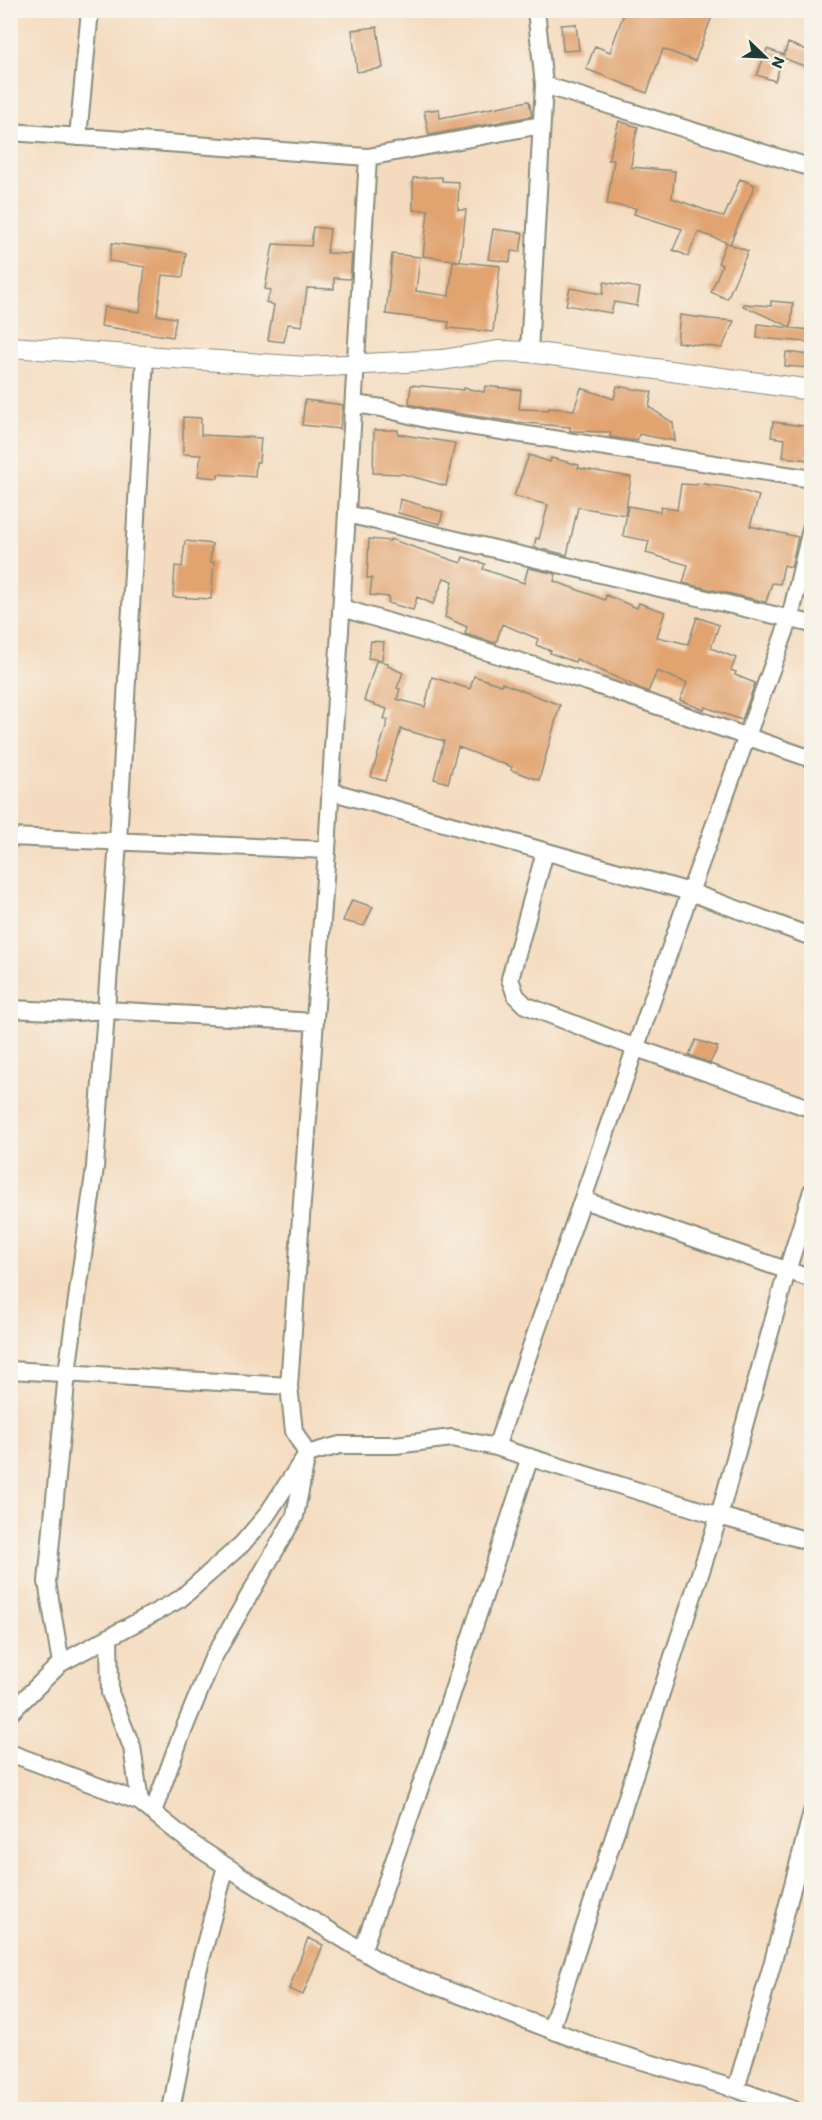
<svg xmlns="http://www.w3.org/2000/svg" width="822" height="2120" font-family="Itim,sans-serif">
<style>
.building{fill:#e1a36f}
.lines{fill:none;stroke-linecap:round;stroke-linejoin:round}
.minor-casing{stroke:#8a8c7a;stroke-width:20}
.tertiary-casing{stroke:#8a8c7a;stroke-width:22}
.minor{stroke:#fff;stroke-width:16}
.tertiary{stroke:#fff;stroke-width:20}
</style>
<rect width="100%" height="100%" fill="#f7f3e8"/>
<filter id="ink" filterUnits="userSpaceOnUse"><feTurbulence type="fractalNoise" baseFrequency=".0167" numOctaves="2"/><feDisplacementMap in="SourceGraphic" scale="12" xChannelSelector="R" yChannelSelector="G"/><feConvolveMatrix kernelMatrix="1 2 1 2 8 2 1 2 1" color-interpolation-filters="sRGB"/></filter>
<filter id="wash" filterUnits="userSpaceOnUse"><feTurbulence type="fractalNoise" baseFrequency=".008" numOctaves="4" result="noise"/><feDisplacementMap in="SourceGraphic" scale="24" xChannelSelector="R" yChannelSelector="G"/><feGaussianBlur stdDeviation="1.35" result="paint"/><feColorMatrix in="noise" values="0 0 0 0 0 0 0 0 0 0 0 0 0 0 0 0 0 1.4 0 .05"/><feComposite in="paint" operator="in"/></filter>
<g filter="url(#wash)">
<rect width="100%" height="100%" fill="#f4dbbf"/>
<g id="blocks">
<path class="building" d="M625 10H704L713 14 695 61 663 49 647 93 586 69 595 46 610 52Z
M576 24 579 50 563 51 561 25Z
M377 27 383 68 357 72 352 30Z
M788 43 812 52V69L783 58 775 81 757 75 767 49 784 55Z
M529 101 532 116 429 135 424 111 439 109 440 118Z
M619 121 638 127 634 143 631 167 675 171 672 198 724 217 740 179 755 185 730 244 727 243 748 251 727 299 711 292 722 265 718 263 726 242 698 232 688 256 673 250 682 229 634 214 636 208 607 204 614 160H608Z
M442 177V181L459 182 458 210H466L460 261 423 256 428 210H413V178Z
M313 227 330 229 327 253 352 254 350 279 334 278V289L307 288 302 326 288 324 284 342 268 340 274 305 266 302 271 290 265 289 273 244 311 246Z
M493 229 523 233 520 252 511 251 510 262 488 259Z
M112 243 186 253 183 277 162 275 157 315 176 318 173 337 101 326 104 307 140 312 145 267 109 261Z
M392 254 420 257 416 291 449 296 453 261 500 266 493 332 448 328 449 322 386 314Z
M604 282 640 288 637 306 614 302 611 313 566 305 570 288 603 294Z
M771 301 793 303 791 327 743 306 744 304 771 306Z
M680 315 710 319 734 321 722 348 677 342Z
M758 324 809 330 808 342 757 338Z
M786 352 810 355 809 368 785 366Z
M411 385 464 390V388L484 392 485 386 521 390 519 409 549 410V408L574 410 581 388 614 399 617 386 652 392 649 407 673 423 675 441 639 434 637 441 610 437 611 432 572 431H570V427L515 422 429 409 409 404Z
M305 400 343 405 340 429 302 425Z
M183 417 201 418V435L261 438 259 462H256L255 477 218 474V478L198 476 201 455 183 454Z
M773 422 812 427V443H810L808 460 783 457 785 439 771 437Z
M374 430H398V434L455 443 446 486 403 474 373 473Z
M529 455 550 462 551 458 579 465 578 468 631 477 625 515 578 507 567 555 534 547 536 538 539 539 548 505 514 496Z
M697 483 732 488 759 496 750 526 798 537 791 567 784 565 780 584 772 583 766 602 683 583 688 565 646 553 649 541 623 536 628 506 660 512 661 507 677 510 681 484 697 485Z
M400 499 443 512 440 524 398 513Z
M369 539 390 541V539L461 563 463 557 485 564 483 569 524 583 528 568 556 574 554 581 605 600 606 595 637 608 639 603 665 612 657 637 688 644 697 617 719 625 711 648 736 658 731 670 736 672 735 675 755 683 742 720 705 707 704 710 680 700 687 683 657 671 648 692 576 659 575 662 550 653 551 651 536 645 538 639 502 624 496 643 465 634 467 627 445 617 453 581 444 578 433 604 417 597 413 610 388 603 389 597 370 595 372 578H367Z
M185 541 212 544 210 562H214L211 599 173 597 175 566 182 567Z
M371 641 384 642 382 660 368 658Z
M376 661 388 663V666L403 673 397 688 400 689 397 699 425 707 432 677 470 689 474 676 501 685 502 683 560 705 539 780 511 770 512 767 458 747 448 783 434 779 444 741 401 729 385 781 371 777 388 720 384 719 387 709 364 701Z
M352 900 373 907 364 926 343 921Z
M696 1040 718 1047 710 1063 689 1055Z
M308 1938 323 1945 303 1995 289 1989Z"/>
</g>
</g>
<g filter="url(#ink)">
<use href="#blocks" fill-opacity="0" stroke="#8a8c7a" stroke-width="1.5"/>
<g class="lines">
<defs>
<path id="minor" d="M544 85 812 168
M10 132 368 157 541 125
M78 137 90 10
M529 352 544 85 536 10
M354 404 382 408 430 420 812 479
M347 514 812 624
M342 608 588 682 812 759
M330 791 690 892 812 937
M10 837 327 850
M545 852 510 979 516 996 525 1005 636 1048 812 1109
M10 1009 77 1012 106 1010 315 1022
M583 1200 812 1279
M10 1370 289 1386
M496 1447 690 892 790 618 812 525
M109 1637 110 1693 132 1747 140 1802
M61 1663 47 1582 67 1373 95 1167 118 841 145 357
M10 1713 61 1663 180 1599 242 1544 266 1516 307 1454 340 1445H395L452 1438 496 1447 719 1516 812 1542
M10 1753 140 1802 191 1843 249 1881 392 1969 596 2047 736 2089 794 2110
M153 1812 179 1741 213 1658 295 1516 307 1454 294 1431 289 1386 327 850 368 157
M362 1951 433 1751 530 1457
M551 2029 719 1516 787 1271 812 1191
M736 2089 772 1965 812 1812
M171 2110 198 1971 226 1866"/>
<path id="tertiary" d="M10 347 307 367 442 360 498 351 529 352 812 390"/>
</defs>
<use href="#minor" class="minor-casing"/>
<use href="#tertiary" class="tertiary-casing"/>
<use href="#minor" class="minor"/>
<use href="#tertiary" class="tertiary"/>
</g>
</g>
<rect width="822" height="2120" fill="none" stroke="#f7f3e8" stroke-width="36"/>
<g transform="translate(765 57) rotate(113)" stroke="#f7f3e8" stroke-width="4.5" paint-order="stroke">
<path d="M0-4.5L10 22L0 15L-10 22Z" fill="#1f3d34"/>
<text y="-9" font-size="16" font-weight="bold" text-anchor="middle" fill="#1f3d34">N</text>
</g>
</svg>
